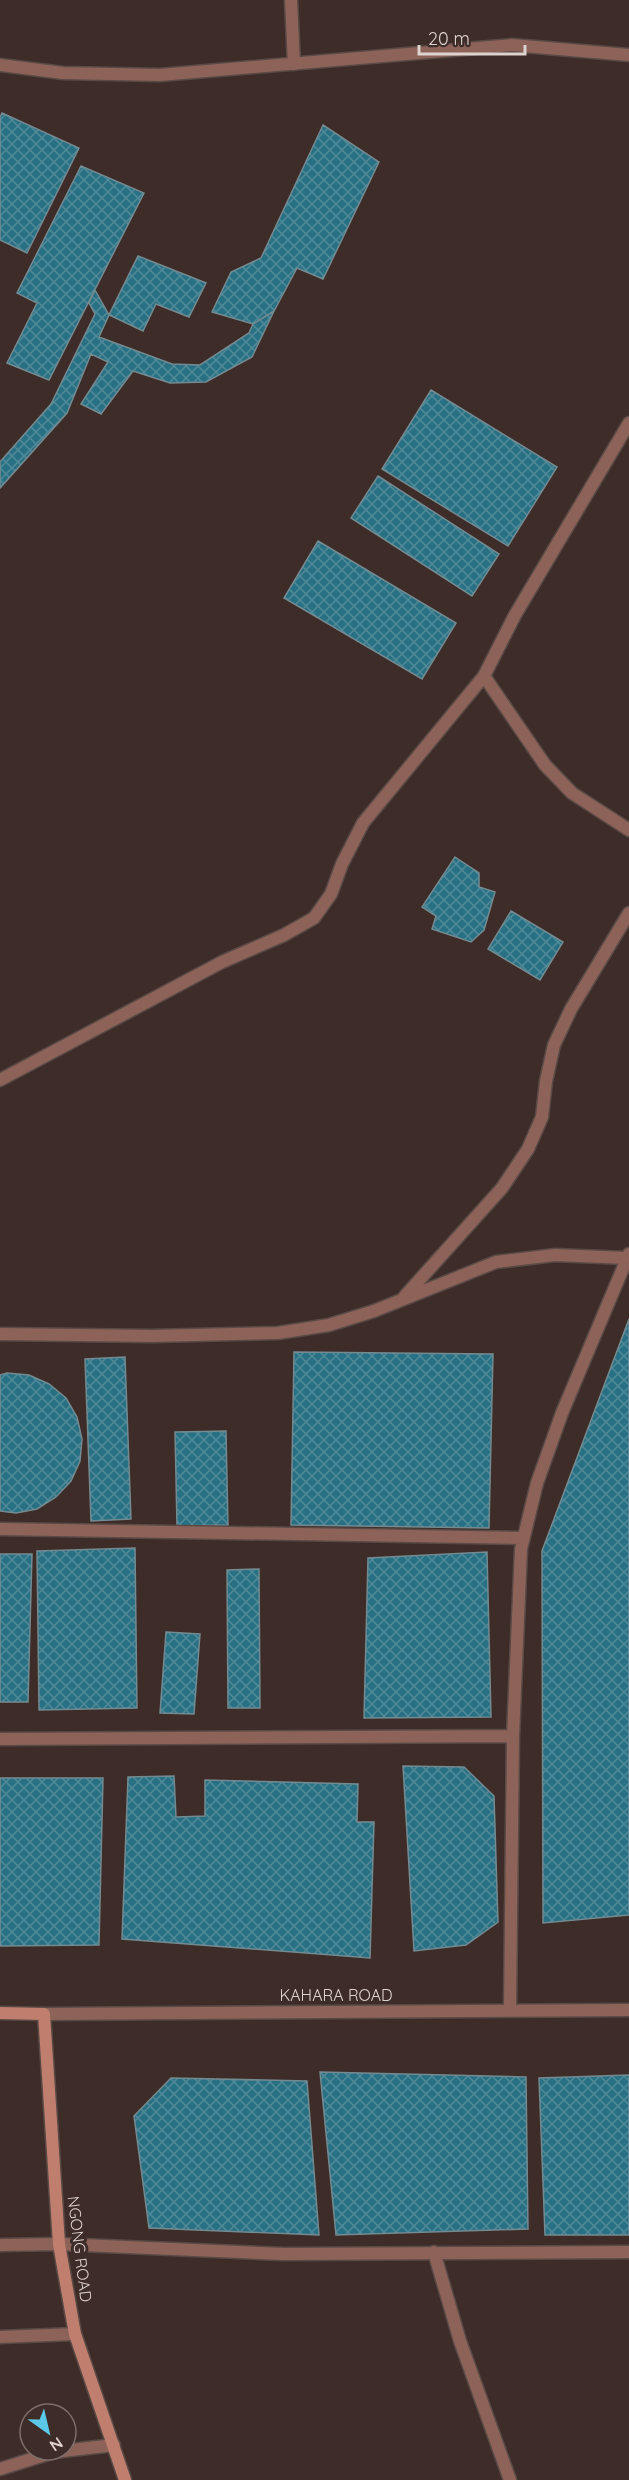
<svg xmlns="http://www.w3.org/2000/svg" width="629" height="2480" font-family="Quicksand,sans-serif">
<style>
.building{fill:url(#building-cross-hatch);stroke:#748a91;stroke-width:1.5}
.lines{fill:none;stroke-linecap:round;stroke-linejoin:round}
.service-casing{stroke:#5a4a46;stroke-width:15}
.minor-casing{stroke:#5a4a46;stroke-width:15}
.tertiary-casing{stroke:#5a4a46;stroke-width:15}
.secondary-casing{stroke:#5a4a46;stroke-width:15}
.service{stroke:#8d6359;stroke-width:12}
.minor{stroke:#8d6359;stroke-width:12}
.tertiary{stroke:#8d6359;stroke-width:12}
.secondary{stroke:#c07e6e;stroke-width:12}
.labels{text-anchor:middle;stroke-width:6;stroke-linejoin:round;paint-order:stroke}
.street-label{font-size:16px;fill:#ded2cf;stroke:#3d2c28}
</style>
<defs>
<pattern id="building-cross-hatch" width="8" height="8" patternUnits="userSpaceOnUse" patternTransform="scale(1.5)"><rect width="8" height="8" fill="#287083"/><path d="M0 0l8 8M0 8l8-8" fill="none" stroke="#518a99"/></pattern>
</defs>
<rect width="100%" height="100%" fill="#3d2c28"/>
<path class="building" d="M2 113 79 148 27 253 0 240V117Z
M323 125 379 162 323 279 297 268 274 311 253 324 212 312 231 272 261 258Z
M81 166 144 193 49 380 7 363 37 303 17 293Z
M138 256 206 283 189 317 156 304 143 331 109 315Z
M95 290 109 315 99 337 172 364 200 365 249 333 253 324 274 311 252 357 206 382 170 383 133 371 101 414 81 404 108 362 91 354 67 413 0 488V462L51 404 95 314 89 303Z
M431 390 557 467 508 546 382 469Z
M378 476 499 554 472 596 351 518Z
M318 541 456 623 422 679 284 598Z
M455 857 479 873V887L495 892 484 930 471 942 432 929 436 916 422 907Z
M511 911 563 942 540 980 488 949Z
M629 1319V1915L543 1923 542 1551Z
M294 1352 493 1354 489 1528 291 1525Z
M125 1357 131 1519 91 1521 85 1359Z
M7 1373 29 1375 49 1384 66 1398 77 1417 82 1439 80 1461 71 1481 56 1497 37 1509 16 1513 0 1511V1375Z
M226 1431 228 1525 177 1526 175 1432Z
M135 1548 137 1708 39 1710 37 1551Z
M487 1552 491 1717 364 1718 368 1558Z
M0 1554H32L28 1702H0Z
M259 1569 260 1708H228L227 1570Z
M166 1632 200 1634 194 1714 160 1713Z
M403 1766 464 1767 494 1796 498 1922 466 1945 414 1951Z
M174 1776 176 1817 205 1816V1780L358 1784 357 1822H374L370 1958 122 1939 128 1777Z
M0 1778H103L99 1945 0 1946Z
M320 2072 526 2077 528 2229 336 2235Z
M629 2075V2235H545L539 2078Z
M171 2078 307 2081 319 2235 149 2228 134 2116Z"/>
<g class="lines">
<defs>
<path id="service" d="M291 0 294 64"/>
<path id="minor" d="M0 65 63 73 160 75 512 45 629 55
M484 676 545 765 572 793 629 830
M0 1080 222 962 284 935 314 918 331 894 342 864 363 823 484 676 515 615 629 423
M405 1296 502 1188 528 1149 542 1117 546 1081 554 1045 571 1009 629 913
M0 1334 152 1336 278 1333 329 1325 374 1311 496 1262 555 1255 626 1258
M0 1529 523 1538
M0 1739 513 1736
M510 2010 513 1736 521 1549 537 1483 562 1413 629 1254
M0 2245 59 2244 283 2254 629 2252
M434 2252 460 2341 510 2480
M0 2337 75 2334"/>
<path id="tertiary" d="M44 2014 629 2010
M0 2469 54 2452 114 2445"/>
<path id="secondary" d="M0 2013 44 2014 59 2244 75 2334 125 2480"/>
</defs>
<use href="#service" class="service-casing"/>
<use href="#minor" class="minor-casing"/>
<use href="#tertiary" class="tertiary-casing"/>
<use href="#secondary" class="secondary-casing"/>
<use href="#service" class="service"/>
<use href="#minor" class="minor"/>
<use href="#tertiary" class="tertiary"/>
<use href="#secondary" class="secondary"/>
</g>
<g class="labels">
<g class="street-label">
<text x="336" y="2001">KAHARA ROAD</text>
<text transform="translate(80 2249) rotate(83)" y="6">NGONG ROAD</text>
</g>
</g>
<g transform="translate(48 2432) rotate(146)"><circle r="28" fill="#3d2c28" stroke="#7d6e6b" stroke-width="1.5"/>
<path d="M0-4.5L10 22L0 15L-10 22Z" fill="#5ac8e6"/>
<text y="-9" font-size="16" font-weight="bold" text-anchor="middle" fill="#ded2cf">N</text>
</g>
<path d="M419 45v9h106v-9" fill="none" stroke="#ded2cf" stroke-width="3"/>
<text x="428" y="45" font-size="18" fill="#ded2cf" stroke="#3d2c28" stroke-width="4.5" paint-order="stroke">20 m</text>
</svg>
